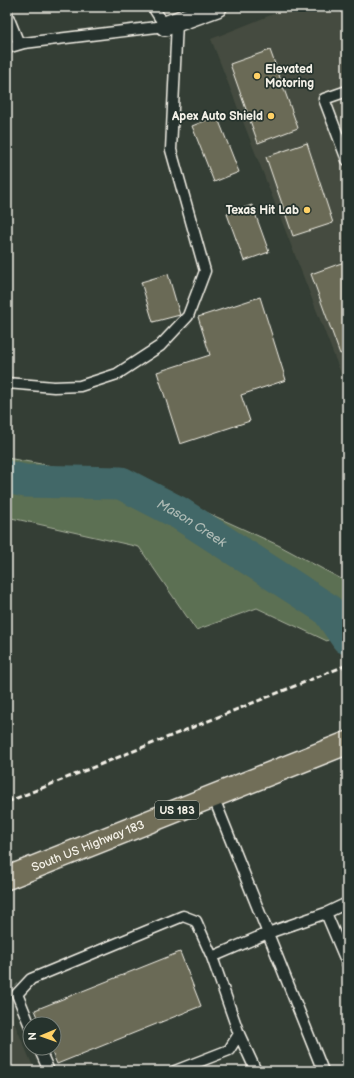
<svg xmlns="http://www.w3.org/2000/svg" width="354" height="1078" font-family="'Balsamiq Sans',sans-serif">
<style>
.built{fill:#444c3f}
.green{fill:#5c6f52;stroke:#a8b09d}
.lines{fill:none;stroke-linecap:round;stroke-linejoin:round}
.river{stroke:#436867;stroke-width:33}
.building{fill:#6b6b56;stroke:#f4f1e8}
.service-casing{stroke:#f4f1e8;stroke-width:13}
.minor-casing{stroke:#f4f1e8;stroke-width:22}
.primary-casing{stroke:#f4f1e8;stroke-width:25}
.service{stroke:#26332d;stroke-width:10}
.minor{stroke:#26332d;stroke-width:19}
.primary{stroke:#716e59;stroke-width:22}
.rail{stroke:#f4f1e8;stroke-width:3;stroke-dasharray:6 3;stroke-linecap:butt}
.poi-dot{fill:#ffd166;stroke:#26332d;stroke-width:1.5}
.labels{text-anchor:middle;stroke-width:3.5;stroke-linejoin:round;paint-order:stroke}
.shield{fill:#26332d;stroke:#b6b8b0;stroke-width:1}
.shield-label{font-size:11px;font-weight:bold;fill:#f4f1e8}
.poi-label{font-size:12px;font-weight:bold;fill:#f4f1e8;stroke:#26332d;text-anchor:end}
.street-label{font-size:12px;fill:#f4f1e8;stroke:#26332d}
.water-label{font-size:13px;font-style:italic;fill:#adbab4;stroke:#26332d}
</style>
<rect width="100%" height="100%" fill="#343e35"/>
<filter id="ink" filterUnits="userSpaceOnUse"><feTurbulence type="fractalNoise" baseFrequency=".025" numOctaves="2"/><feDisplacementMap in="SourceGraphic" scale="8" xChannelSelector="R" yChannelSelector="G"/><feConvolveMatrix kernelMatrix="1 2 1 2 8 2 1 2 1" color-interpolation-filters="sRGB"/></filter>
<g filter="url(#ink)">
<path class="built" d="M291 7H347V389L211 39Z
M7 1006 35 1071H7Z"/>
<path class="green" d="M7 458 138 481 278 545 347 582V625L327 641 257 608 196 630 139 547 7 517Z"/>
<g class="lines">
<path class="river" id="s1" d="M7 477 25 481 121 483 179 513 327 609 347 638"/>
</g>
<path class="building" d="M270 50 298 128 258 143 230 64Z
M217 116 239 172 214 182 192 126Z
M307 143 333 223 293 236 266 157Z
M252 205 269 252 244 261 227 214Z
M347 261V351L340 354 311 274Z
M168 274 180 315 153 322 141 282Z
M260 297 286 380 241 395 250 421 180 444 157 372 210 355 198 317Z
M180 952 201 1006 57 1064 50 1048H54V1024H41L35 1010Z"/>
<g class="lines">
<defs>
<path id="service" d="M7 14 19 44
M7 48 24 43 165 26 153 7
M347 91 324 99 347 160
M7 383 54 387 80 386 117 374 160 346 188 316 205 271 171 150 177 22
M213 796 323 1071
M326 913 347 963
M212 957 268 933 326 913 347 903
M30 1026 17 994 31 979 183 916 196 921 212 957 239 1034 229 1050 175 1071
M239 1034 256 1071
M39 1048 49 1071"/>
<path id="minor" d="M165 26 217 7"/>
<g id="primary">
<path id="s2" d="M7 878 347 743"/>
</g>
</defs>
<use href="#service" class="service-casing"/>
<use href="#minor" class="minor-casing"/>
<use href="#primary" class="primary-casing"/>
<use href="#service" class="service"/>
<use href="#minor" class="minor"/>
<use href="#primary" class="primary"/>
<path class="rail" d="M7 802 347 665"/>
</g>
</g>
<g class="poi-dot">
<circle cx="257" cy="76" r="4"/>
<circle cx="271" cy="116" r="4"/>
<circle cx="307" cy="210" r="4"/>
</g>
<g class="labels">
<rect class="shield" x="155" y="801" width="44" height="18" rx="3"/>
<g class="shield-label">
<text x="177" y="814">US 183</text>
</g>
<g class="poi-label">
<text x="265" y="73" text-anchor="start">Elevated<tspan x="265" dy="14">Motoring</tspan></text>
<text x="263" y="120">Apex Auto Shield</text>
<text x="299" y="214">Texas Hit Lab</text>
</g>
<g class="street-label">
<text dy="4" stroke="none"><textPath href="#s2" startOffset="87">South US Highway 183</textPath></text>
</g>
<g class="water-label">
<text dy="5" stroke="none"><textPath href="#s1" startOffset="196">Mason Creek</textPath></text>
</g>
</g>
<rect width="354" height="1078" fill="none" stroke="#26332d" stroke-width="24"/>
<rect x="12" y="12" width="330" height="1054" fill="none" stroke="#f4f1e8" stroke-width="1.5" filter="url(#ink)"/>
<g transform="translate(42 1036) rotate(268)"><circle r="19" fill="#26332d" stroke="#787f78"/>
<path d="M0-3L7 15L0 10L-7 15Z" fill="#ffd166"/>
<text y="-6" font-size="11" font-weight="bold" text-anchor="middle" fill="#f4f1e8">N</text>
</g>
</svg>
